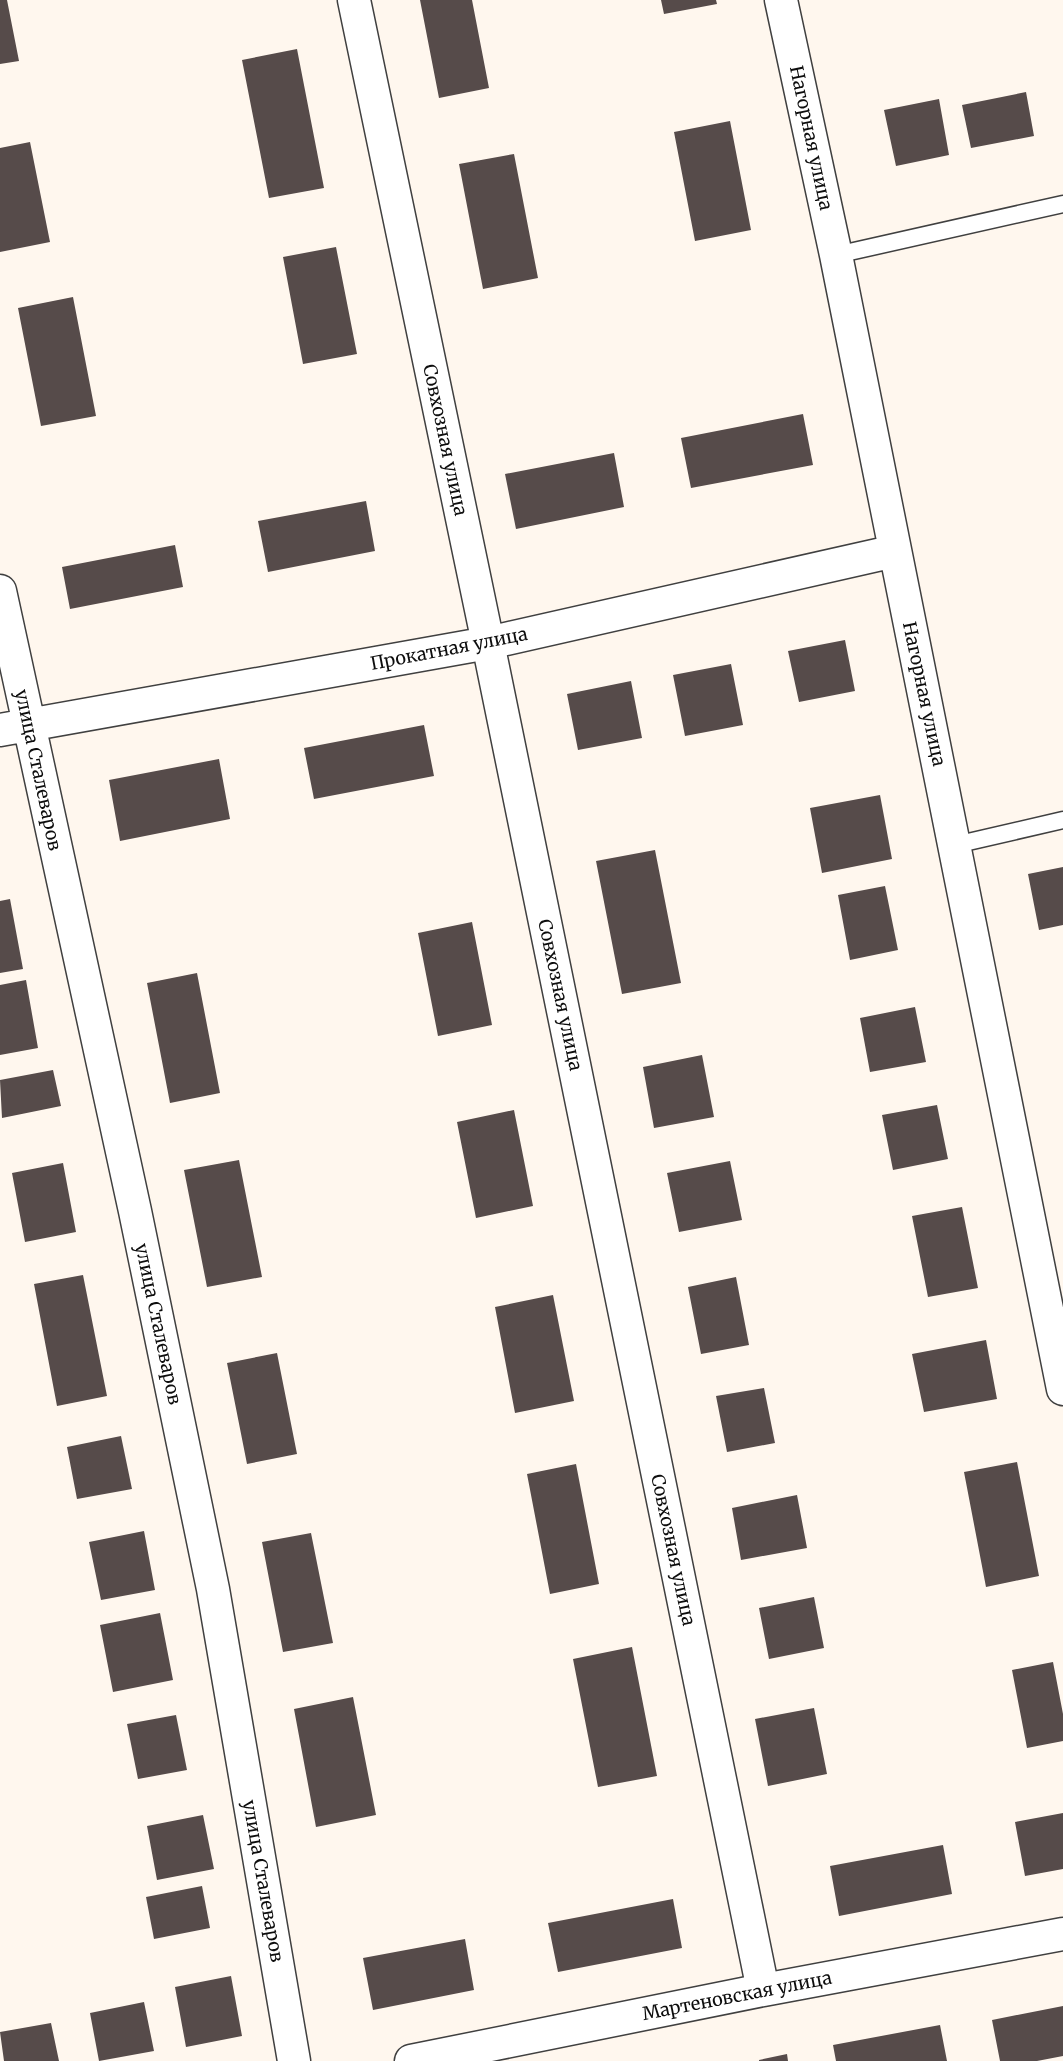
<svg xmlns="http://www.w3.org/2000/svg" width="1063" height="2061" font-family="Merriweather,serif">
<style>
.building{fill:#564b4a}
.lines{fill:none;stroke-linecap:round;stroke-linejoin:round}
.lane-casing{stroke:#404040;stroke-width:19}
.street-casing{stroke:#404040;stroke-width:35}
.lane{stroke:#fff;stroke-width:16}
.street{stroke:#fff;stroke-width:32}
.labels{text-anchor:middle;stroke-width:7;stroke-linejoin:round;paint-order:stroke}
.street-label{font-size:18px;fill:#0d0d0d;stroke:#fff}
</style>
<rect width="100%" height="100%" fill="#fff7ee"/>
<path class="building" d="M0 0H7L19 61 0 64Z
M420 0H472L489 88 439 98Z
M661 0H716L717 4 664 14Z
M297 49 324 188 269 198 242 60Z
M1026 92 1034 136 971 148 962 105Z
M939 99 949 155 896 166 884 110Z
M730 121 751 230 695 241 674 132Z
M30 142 50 242 0 252V148Z
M514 154 538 278 483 289 459 164Z
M336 247 357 354 303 364 283 257Z
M73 297 96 416 41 426 18 308Z
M803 414 813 465 691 488 681 438Z
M614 453 624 507 516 529 505 474Z
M366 501 375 551 268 572 258 521Z
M175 545 183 587 70 609 62 567Z
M845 640 855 691 799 702 788 651Z
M731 664 743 725 685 736 673 675Z
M631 681 642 738 578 750 567 694Z
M424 725 434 776 314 799 304 748Z
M219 759 230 819 120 841 109 780Z
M880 795 892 859 822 873 810 808Z
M655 850 681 983 622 994 596 861Z
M1063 867V925L1039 930 1028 874Z
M885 886 898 950 850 960 838 895Z
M10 899 23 969 0 973V901Z
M472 922 492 1025 438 1036 418 933Z
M197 973 220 1093 170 1103 147 983Z
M26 980 38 1048 0 1055V985Z
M915 1007 926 1062 870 1072 860 1018Z
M702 1055 714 1117 654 1128 643 1067Z
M53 1070 61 1106 2 1118 0 1080Z
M937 1105 948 1159 893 1170 882 1115Z
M514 1110 533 1206 476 1218 457 1122Z
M239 1160 262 1277 207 1287 184 1170Z
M730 1161 742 1220 679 1232 667 1173Z
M63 1163 76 1232 25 1242 12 1173Z
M962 1207 978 1288 928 1297 912 1216Z
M83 1275 107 1396 57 1406 34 1284Z
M736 1277 749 1345 701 1354 688 1287Z
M553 1295 574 1401 515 1413 495 1307Z
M986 1340 997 1399 924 1412 912 1354Z
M277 1353 297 1454 247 1464 227 1363Z
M764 1388 775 1443 727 1452 716 1396Z
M121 1436 132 1489 77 1499 67 1447Z
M1017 1462 1039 1576 986 1587 964 1472Z
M576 1464 599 1584 550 1594 527 1474Z
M797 1495 807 1548 741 1560 732 1508Z
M144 1531 155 1590 101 1600 89 1542Z
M311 1533 333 1643 283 1652 262 1542Z
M814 1597 824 1648 769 1659 759 1608Z
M160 1613 173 1680 113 1692 100 1625Z
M632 1647 657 1776 598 1787 573 1659Z
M1053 1662 1063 1714V1741L1027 1748 1012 1670Z
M353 1697 376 1815 316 1827 294 1709Z
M814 1708 827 1774 768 1786 755 1719Z
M176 1715 187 1770 138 1779 127 1724Z
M1063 1813V1869L1025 1876 1015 1822Z
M203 1815 214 1869 157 1880 147 1826Z
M943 1845 952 1894 839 1916 830 1866Z
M202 1886 210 1928 154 1939 146 1897Z
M673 1899 682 1948 558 1972 548 1923Z
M465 1939 474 1990 373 2010 363 1958Z
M231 1976 242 2036 186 2047 175 1987Z
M144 2002 154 2051 99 2061 90 2013Z
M1063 2006V2056L1037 2061H1000L992 2020Z
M51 2023 59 2061H4L0 2032Z
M940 2025 947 2061H836L833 2045Z
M787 2054 788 2061H759V2060Z"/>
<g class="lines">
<defs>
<path id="lane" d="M836 255 1063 204
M955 845 1063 820"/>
<path id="street" d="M354 0 488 643 763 1990
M781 0 836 255 1063 1389
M0 591 135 1211 213 1589 294 2061
M0 730 488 643 895 551
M411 2061 763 1990 1063 1934"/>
</defs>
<use href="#lane" class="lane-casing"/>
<use href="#street" class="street-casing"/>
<use href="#lane" class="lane"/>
<use href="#street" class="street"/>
</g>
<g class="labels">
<g class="street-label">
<text transform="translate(811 138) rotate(78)" y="6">Нагорная улица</text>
<text transform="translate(445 440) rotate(78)" y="6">Совхозная улица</text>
<text transform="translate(449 649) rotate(-11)" y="6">Прокатная улица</text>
<text transform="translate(924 694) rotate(78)" y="6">Нагорная улица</text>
<text transform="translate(38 770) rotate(78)" y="6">улица Сталеваров</text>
<text transform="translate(560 995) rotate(78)" y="6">Совхозная улица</text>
<text transform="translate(158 1324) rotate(78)" y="6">улица Сталеваров</text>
<text transform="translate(673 1550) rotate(78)" y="6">Совхозная улица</text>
<text transform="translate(263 1881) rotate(80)" y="6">улица Сталеваров</text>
<text transform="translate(737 1996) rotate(-11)" y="6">Мартеновская улица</text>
</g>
</g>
</svg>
